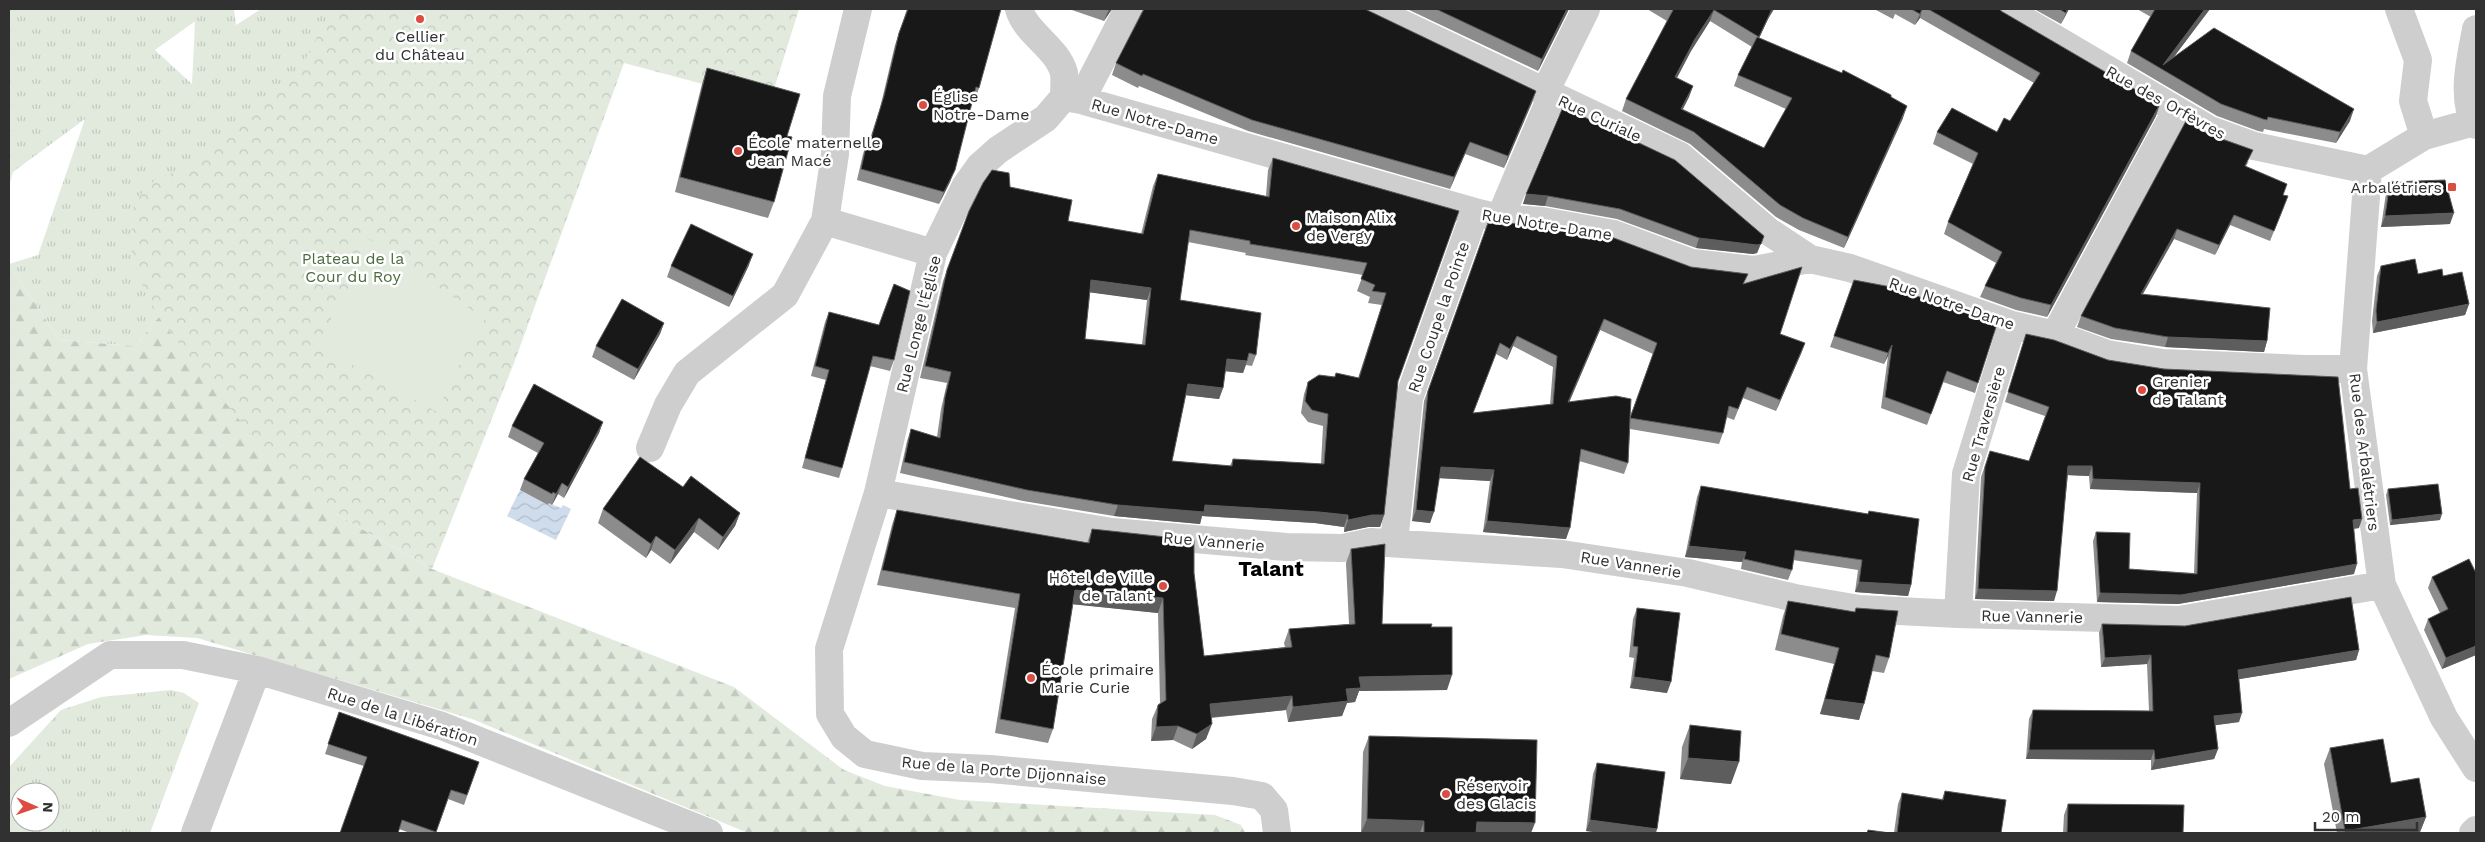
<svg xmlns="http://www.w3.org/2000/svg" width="2485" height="842" font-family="'Work Sans',sans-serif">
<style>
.grass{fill:url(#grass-tufts);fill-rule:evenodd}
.forest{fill:url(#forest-firs)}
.park{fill:url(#park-crowns)}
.pitch{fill:#e2eade}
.water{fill:url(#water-waves)}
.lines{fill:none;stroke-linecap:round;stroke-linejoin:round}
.minor{stroke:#cecece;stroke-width:28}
.wall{fill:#8c8c8c;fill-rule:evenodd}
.shaded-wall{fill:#5d5d5d}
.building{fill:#181818;stroke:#5d5d5d;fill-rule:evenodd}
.poi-dot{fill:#dc4c40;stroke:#fff;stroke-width:2}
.labels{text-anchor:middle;stroke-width:5;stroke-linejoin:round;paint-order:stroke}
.poi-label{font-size:16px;fill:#313131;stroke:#fff;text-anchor:start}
.street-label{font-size:16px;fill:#313131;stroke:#fff}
.park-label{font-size:16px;fill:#4e6b40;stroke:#fff}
.district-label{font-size:21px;font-weight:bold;fill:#000;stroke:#fff}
</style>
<defs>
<pattern id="grass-tufts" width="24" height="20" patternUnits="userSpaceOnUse" patternTransform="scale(1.25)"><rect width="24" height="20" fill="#e2eade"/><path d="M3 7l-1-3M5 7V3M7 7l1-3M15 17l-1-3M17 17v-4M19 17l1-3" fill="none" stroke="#c2c9bf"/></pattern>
<pattern id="forest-firs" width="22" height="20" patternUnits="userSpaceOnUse" patternTransform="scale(1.25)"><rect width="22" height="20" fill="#e2eade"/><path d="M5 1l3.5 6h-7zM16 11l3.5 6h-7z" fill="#c2c9bf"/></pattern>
<pattern id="park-crowns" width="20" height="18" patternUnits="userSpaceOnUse" patternTransform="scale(1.25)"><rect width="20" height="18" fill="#e2eade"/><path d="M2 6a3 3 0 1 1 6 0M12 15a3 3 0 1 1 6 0" fill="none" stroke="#c2c9bf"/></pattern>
<pattern id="water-waves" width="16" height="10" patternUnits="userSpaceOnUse" patternTransform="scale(1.25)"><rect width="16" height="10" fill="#cedceb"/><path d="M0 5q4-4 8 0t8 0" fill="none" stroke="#b1bdca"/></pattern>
</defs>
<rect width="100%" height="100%" fill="#fff"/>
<path class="grass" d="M9 9H234L236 25 261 9H349L191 360 159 317 135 346 59 340 9 264 38 255 85 119 13 172 9 186ZM194 22H195L192 84 155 50Z
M171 690 184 693 199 703 150 833H9V767L61 710 101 697ZM20 792H50V822H20Z"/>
<path class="forest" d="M9 264 59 340 135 346 159 317 191 360 334 513 432 569 734 687 844 770 885 786 960 800 1215 815 1241 825 1245 833H748L472 719 197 638 146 635 88 644 9 679Z"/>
<path class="park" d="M306 9H799L774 89 729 91 624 63 514 363 432 569 334 513 266 453 191 360 159 317 144 290 131 249 134 201 156 179 183 169 225 136 260 102 298 73 328 16Z"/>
<path class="pitch" d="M364 236 485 319 463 357 437 412 317 345 360 266Z"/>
<path class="water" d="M520 490 548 505 549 503 561 508 563 505 571 509 556 540 507 516Z"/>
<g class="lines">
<path class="minor" d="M858 9 837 96 835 154 825 221 933 253
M1019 9C1026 34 1057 47 1064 73 1065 80 1064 90 1064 97L1046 118 998 150 980 166 965 187 933 253 878 493 829 649 830 714 844 737 865 754 922 766 990 769 1233 791 1262 796 1274 810 1277 833
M1371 9 1680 156 1768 231 1810 259
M2005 9 2210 130 2254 146 2368 170
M2399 9 2418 60 2413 101 2424 136
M2476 29C2471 57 2460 99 2476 125
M1545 92 1586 9
M1064 97 1081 100 1475 212 1500 218 1542 221 1614 234 1692 263 1754 270 1810 259 1850 268 2012 325 2055 335 2107 354 2163 363 2305 369H2353
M1081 100 1128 9
M2368 170 2353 369 2382 585 2444 718 2476 768
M2368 170 2424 136 2474 122
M1500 218 1552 95
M2055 335 2176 111
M650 448 668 405 687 373 785 295 825 221
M878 493 1112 532 1286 547 1343 548 1371 542 1562 554 1688 573 1795 598 1859 609 1958 614 2179 620 2382 585
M1394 543 1409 398 1475 212
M1958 614 1966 474 2012 325
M9 723 110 655H183L257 670 442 726 709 833
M195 833 257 670
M2473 833 2476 830"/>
</g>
<path class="wall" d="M907 9 979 88 975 100 973 99 950 182 939 204 857 180 863 154 867 142H869L880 108 895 45Z
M1069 9H1112L1104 21Z
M1143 9H1365L1369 11 1536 91 1504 168 1465 154 1450 189 1248 131 1139 86 1138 88 1112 75 1116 63Z
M1407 9H1569L1538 71Z
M1647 9H1774L1768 19 1759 38 1891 97 1903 118 1844 248 1799 230 1776 217 1690 144 1622 111 1626 99 1667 21ZM1710 21 1752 47 1738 75 1734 86 1786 109 1764 148 1683 109 1689 97 1693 86 1677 78 1691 51Z
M1874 9H2000L2001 11 2156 116 2047 317 2016 310 1980 297 1985 286 1996 263 1944 234 1948 222 1973 164 1933 144 1937 132H1997L2010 121 2034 83 1920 18 1915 25 1895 14 1893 19Z
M2034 9H2069L2061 24Z
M2137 9H2210L2173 58 2350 121 2336 143 2264 129 2263 132 2258 131 2217 116 2127 63 2131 51 2151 17Z
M707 68 787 136 774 202 768 218 675 192 702 84Z
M1563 107 1764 236 1757 253 1753 254 1696 248 1617 219 1545 206 1523 204Z
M1273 158 1459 211 1398 381 1384 515 1380 527H1368L1344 532V527L1315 523 1202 516 1200 524 1114 516 1023 501 900 473 907 441 911 429 937 437 941 409 947 383 920 378 943 281 969 211 1010 187 1068 221 1141 234 1153 186 1158 174 1266 196 1268 170ZM1188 242 1246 253 1245 255 1363 275 1357 291 1370 297 1368 303 1382 305 1358 378 1336 373 1334 377 1308 382 1304 394 1301 413 1308 422 1323 426 1321 464 1233 459 1230 466 1172 461 1185 395 1219 399 1223 388 1225 371 1243 373 1246 365 1252 366 1256 355 1180 300ZM1090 292 1147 300 1142 345 1085 339Z
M2249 161 2246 166 2283 195 2284 207 2270 241 2230 225 2215 255 2174 239 2143 294 2267 341 2264 352 2165 347 2111 339 2077 327 2081 316Z
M2390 182 2450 224 2381 227 2386 193Z
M1489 220 1505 226 1691 267 1744 284 1780 334 1805 343 1776 411 1743 398 1734 420 1726 417 1723 433 1719 444 1630 429 1628 463 1624 474 1579 461 1566 539 1483 532 1490 481 1439 478 1430 523 1412 521 1424 401ZM1600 330 1653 354 1630 417 1569 402ZM1513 346 1553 367 1550 405 1473 413 1496 354 1507 360Z
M749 265 729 307 667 277 671 266Z
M2381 266 2418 274 2443 276 2469 304 2465 315 2373 333 2372 321 2377 276Z
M1854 280 1978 383 1975 393 1943 382 1927 425 1881 408 1888 356 1884 364 1830 347Z
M829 312 894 360 890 371 870 366 842 468 839 478 802 468 826 380 811 376 825 322Z
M664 323 660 334 634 380 592 357 596 346Z
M2026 334 2350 489 2359 528 2354 529V574L2178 604 2097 602 2093 541 2096 532 2129 569 2194 573 2197 493 2090 489 2089 476 2068 475 2054 601 1975 599 1981 477 1990 451 2029 461 2045 416 2005 402Z
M603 422 599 433 564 498 558 494 552 505 549 503 548 505 520 490 524 479 538 453 508 437 512 426Z
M1701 486 1868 514 1869 511 1911 585 1908 596 1855 592 1858 570 1793 560 1792 570 1788 580 1741 569 1742 562 1685 557 1697 497Z
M683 487 740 513 735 526 718 550 694 532 670 564 651 550 646 558 598 523 603 509Z
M2388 489 2440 520 2390 525 2386 495Z
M897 510 1087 543 1092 529 1194 573 1204 656 1285 647 1284 643 1289 629 1349 624 1346 563 1351 549 1382 624 1431 627 1447 690 1359 691 1355 702 1347 703 1342 716 1288 722 1286 710 1211 718 1206 739 1192 749 1173 740 1151 741 1152 719 1158 705 1160 703 1158 613 1073 604 1053 729 1048 743 995 733 1015 608 877 585 892 525Z
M2432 577 2476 655 2442 669 2424 630 2428 619 2440 613 2428 588Z
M1788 601 1855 612 1856 608 1889 658 1884 673 1872 671 1859 720 1820 714 1834 664 1775 650 1783 616Z
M1637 608 1667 693 1630 688 1634 658 1629 657 1633 619Z
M2102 624 2359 650 2356 660 2239 679V722L2215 725 2218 749 2214 759 2151 770V760L2026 759 2029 719 2033 710 2149 711 2147 664 2101 667 2099 633Z
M339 712 479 762 464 805 448 799 436 833H410L399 829 364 766 325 754Z
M1690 725 1731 784 1680 779 1682 747Z
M1369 736 1531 833H1361L1363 752Z
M2330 748 2391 783 2426 817 2420 832 2415 833H2337L2324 764Z
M1597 763 1656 833H1601L1586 831 1593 774Z
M1945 791 2001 833H1894L1898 804 1902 793 1942 799Z
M2068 804 2183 833H2202H2063L2064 815Z"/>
<path class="shaded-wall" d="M1109 9H1112L1104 21Z
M1567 9H1569L1538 71 1542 59Z
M1772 9H1774L1768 19 1754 49 1759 37Z
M1922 9 1920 18 1915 25 1920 14Z
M2067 9H2069L2061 24 2066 13Z
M2205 9H2210L2164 70 2163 65Z
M1714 10 1710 21 1691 51 1671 89 1675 77 1695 39Z
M1693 86 1689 97 1677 120 1681 109Z
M1536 91 1532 103 1504 168 1508 156Z
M2160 104 2156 116 2047 317 2051 305Z
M1907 106 1903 118 1844 248 1848 237Z
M2354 109 2350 121 2336 143 2340 132Z
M1470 142 1465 154 1450 189 1454 177Z
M955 170 950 182 939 204 944 192Z
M1526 194 1548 196 1545 206 1523 204Z
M2454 213 2450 224 2381 227 2385 216Z
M2234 215 2230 225 2215 255 2219 245Z
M2177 229 2174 239 2137 304 2141 294Z
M1764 236 1757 253 1753 254 1696 248 1699 238Z
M753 254 749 265 729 307 733 296Z
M1091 280 1151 288 1147 300 1087 292Z
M2469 304 2465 315 2373 333 2377 322Z
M1604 319 1600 330 1565 412 1568 402Z
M664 323 660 334 634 380 638 369Z
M1517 336 1513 346 1507 360 1510 349Z
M2168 337 2267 341 2264 352 2165 347Z
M1805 343 1801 354 1776 411 1780 400Z
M1892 345 1888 356 1884 364 1888 353Z
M1227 359 1247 361 1243 373 1223 371Z
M1188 384 1223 388 1219 399 1184 395Z
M603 422 599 433 564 498 568 487Z
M2068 466H2092L2089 476 2065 475Z
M1441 467 1494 470 1490 481 1437 478Z
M2093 479 2200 483 2197 493 2090 489Z
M562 483 558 494 552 505 556 494Z
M1118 505H1205L1319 512 1348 515 1344 527 1315 523 1202 516 1200 524 1114 516Z
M1416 510 1434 512 1430 523 1412 521Z
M740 513 735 526 718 550 723 537Z
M2442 514 2440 520 2390 525 2392 520Z
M1372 515H1384L1380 527H1368L1344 532 1348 520Z
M699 518 694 532 670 564 675 550Z
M2362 519 2359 528 2349 529 2353 520Z
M1487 521 1570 528 1566 539 1483 532Z
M656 536 651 550 646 558 651 544Z
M1689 546 1746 552 1742 562 1685 557Z
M2357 564 2354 574 2178 604 2097 602 2100 593Z
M1859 582 1911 585 1908 596 1855 592Z
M1978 589 2057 591 2054 601 1975 599Z
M1075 590 1163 598 1158 613 1070 604Z
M2476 646V655L2442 669 2446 658Z
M2359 650 2356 660 2234 680 2238 670Z
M2151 655 2147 664 2101 667 2105 658Z
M1452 675 1447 690 1359 691 1355 702 1347 703 1342 716 1288 722 1293 707 1346 689 1359 677Z
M1634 677 1671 682 1667 693 1630 688Z
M1292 696 1286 710 1205 718 1210 704Z
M1825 699 1864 704 1859 720 1820 714Z
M2242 713 2239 722 2210 726 2214 716Z
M1212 724 1206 739 1192 749 1197 734Z
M1178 726 1173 740 1151 741 1156 727Z
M2218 749 2214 759 2151 770 2155 760Z
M2029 750H2154L2151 760 2026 759Z
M1688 758 1739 762 1731 784 1680 779Z
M2426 817 2420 832 2415 833H2344L2345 831Z
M1367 819 1424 821 1420 833H1361Z
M1590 820 1657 829 1656 833H1601L1586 831Z
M1477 822 1535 823 1531 833H1473Z"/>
<path class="building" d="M908 9H1001L979 88 976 87 955 170 944 192 861 169 867 142H870L884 96 899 33Z
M1144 9H1365L1369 11 1536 91 1508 156 1470 142 1454 177 1252 120 1143 74 1142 76 1116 63Z
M1436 9H1567L1542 59Z
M1671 9H1772L1759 37 1714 10 1695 39 1675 77 1693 86 1681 109 1764 148 1792 98 1738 75 1757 37 1842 73 1843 70 1891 95V97L1907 106 1848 237 1803 218 1780 205 1694 132 1626 99 1673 10Z
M1911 9H1922L1920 14Z
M1928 9H2000L2001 11 2160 104 2051 305 2021 298 1985 286 2002 252 1948 222 1978 153 1937 132 1952 108 1997 132 2004 118 2010 121 2040 73Z
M2059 9H2067L2066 13Z
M2155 9H2205L2163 65 2214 28 2354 109 2340 132 2268 117 2267 120 2263 119 2221 104 2131 51Z
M707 68 800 94 787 136 792 137 774 202 680 177Z
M1563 107 1675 160 1764 236 1761 244 1757 245 1699 238 1620 209 1548 196 1526 194Z
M2186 121 2208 134 2253 150 2245 166 2287 184 2283 195 2288 196 2274 231 2234 215 2219 245 2177 229 2141 294 2270 308 2267 341 2168 337 2115 328 2081 316Z
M1273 158 1459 211 1398 381 1384 515H1372L1348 520V515L1319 512 1205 505 1204 512 1118 505 1027 490 904 462 911 429 940 438 945 397 951 372 925 366 947 270 969 211 983 183 992 170 1009 173 1010 187 1072 200 1068 221 1143 234 1158 174 1269 197ZM1190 230 1250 241V244L1367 263 1361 279 1375 285 1372 291 1386 293 1359 378 1336 373 1335 377 1319 375 1308 382 1305 401 1312 410 1328 414 1324 464 1233 459 1232 466 1172 461 1188 384 1223 388 1227 359 1247 361 1249 353 1256 355 1261 313 1180 300ZM1091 280 1151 288 1145 345 1085 339Z
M2445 180 2454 213 2385 216 2390 182Z
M1489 220 1505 226 1506 223 1544 226 1614 238 1691 267 1748 274 1743 284 1802 267 1780 334 1805 343 1780 400 1747 387 1738 409 1729 406 1723 433 1630 418 1628 463 1581 449 1570 528 1487 521 1494 470 1441 467 1434 512 1416 510 1428 391ZM1604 319 1657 343 1630 418 1631 399 1616 396 1568 402ZM1517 336 1557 356 1553 404 1473 413 1500 343 1510 349Z
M691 224 753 254 733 296 671 266Z
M2415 259 2418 274 2442 269 2443 276 2462 272 2469 304 2377 322 2376 311 2381 266Z
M1854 280 1891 287 1997 324 1978 383 1947 371 1931 414 1885 397 1892 345 1888 353 1834 336Z
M894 284 910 291 894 360 873 356 842 468 805 458 829 370 815 366 829 312 879 325Z
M622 299 664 323 638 369 596 346Z
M2026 334 2054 340 2108 360 2164 369 2338 377 2350 489 2358 488 2362 519 2353 520 2357 564 2181 595 2100 593 2096 532 2130 533 2129 569 2197 574 2200 483 2093 479 2092 466H2068L2057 591 1978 589 1985 467 1990 451 2029 461 2049 407 2008 392Z
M534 384 603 422 568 487 562 483 556 494 553 492 552 494 524 479 544 443 512 426Z
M640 457 683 487 691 476 740 513 723 537 699 518 675 550 656 536 651 544 603 509Z
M2438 484 2442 514 2392 520 2388 489Z
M1701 486 1868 514 1869 511 1919 519 1911 585 1859 582 1862 560 1795 550 1792 570 1744 559 1746 552 1689 546Z
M897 510 1089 543 1092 529 1194 540V573L1204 656 1292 647 1289 629 1355 624 1351 549 1385 544 1382 624H1432L1431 627H1452V675L1359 677 1361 688 1346 689 1348 701 1293 707 1292 696 1210 704 1212 724 1197 734 1178 726 1156 727 1158 705 1166 700 1163 598 1075 590 1053 729 1000 719 1020 594 882 570Z
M2469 559 2476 573V646L2446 658 2428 619 2448 609 2432 577Z
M2351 597 2359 650 2238 670 2242 713 2214 716 2218 749 2155 760 2154 750H2029L2033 710 2153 711 2151 655 2105 658 2102 624 2185 626Z
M1788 601 1855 612 1856 608 1898 611 1889 658 1876 655 1864 704 1825 699 1839 648 1781 634Z
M1637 608 1680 613 1671 682 1634 677 1638 647 1633 646Z
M339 712 479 762 467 795 451 790 436 832 402 820 398 833H340L367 757 328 744Z
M1690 725 1741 731 1739 762 1688 758Z
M1369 736 1537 740 1535 823 1477 822 1476 833H1424V821L1367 819Z
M2383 739 2391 783 2419 778 2426 817 2345 831 2330 748Z
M1597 763 1665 772 1657 829 1590 820Z
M1945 791 2006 800 2001 833H1897L1902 793 1943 800Z
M2068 804 2184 805 2183 833H2202H2067Z
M1868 830 1890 833H1867Z"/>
<g class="poi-dot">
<circle cx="420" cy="19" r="5"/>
<circle cx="923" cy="105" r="5"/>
<circle cx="738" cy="151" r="5"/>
<rect x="2447" y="182" width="10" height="10" rx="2.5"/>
<circle cx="1296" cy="226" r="5"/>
<circle cx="2142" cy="390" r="5"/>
<circle cx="1163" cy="586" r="5"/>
<circle cx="1031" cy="678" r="5"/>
<circle cx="1446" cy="794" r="5"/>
</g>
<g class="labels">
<g class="poi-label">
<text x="420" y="42" text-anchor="middle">Cellier<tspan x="420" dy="18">du Château</tspan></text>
<text x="933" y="102">Église<tspan x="933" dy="18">Notre-Dame</tspan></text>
<text x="748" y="148">École maternelle<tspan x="748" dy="18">Jean Macé</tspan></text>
<text x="2442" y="193" text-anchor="end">Arbalétriers</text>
<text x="1306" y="223">Maison Alix<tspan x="1306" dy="18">de Vergy</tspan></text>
<text x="2152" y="387">Grenier<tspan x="2152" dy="18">de Talant</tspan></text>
<text x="1153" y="583" text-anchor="end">Hôtel de Ville<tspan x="1153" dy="18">de Talant</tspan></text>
<text x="1041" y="675">École primaire<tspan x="1041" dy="18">Marie Curie</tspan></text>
<text x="1456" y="791">Réservoir<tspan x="1456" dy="18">des Glacis</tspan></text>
</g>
<g class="street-label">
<text transform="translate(2166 102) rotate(29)" y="6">Rue des Orfèvres</text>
<text transform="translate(1600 118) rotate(25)" y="6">Rue Curiale</text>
<text transform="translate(1155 121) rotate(16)" y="6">Rue Notre-Dame</text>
<text transform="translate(1547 224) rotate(9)" y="6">Rue Notre-Dame</text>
<text transform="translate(1952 303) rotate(19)" y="6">Rue Notre-Dame</text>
<text transform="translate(1438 317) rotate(-71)" y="6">Rue Coupe la Pointe</text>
<text transform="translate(918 324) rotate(-76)" y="6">Rue Longe l'Église</text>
<text transform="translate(1983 424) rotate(-74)" y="6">Rue Traversière</text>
<text transform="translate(2365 452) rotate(83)" y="6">Rue des Arbalétriers</text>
<text transform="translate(1214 541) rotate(5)" y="6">Rue Vannerie</text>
<text transform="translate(1631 564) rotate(9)" y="6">Rue Vannerie</text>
<text transform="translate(2032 616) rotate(1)" y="6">Rue Vannerie</text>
<text transform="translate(403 716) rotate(18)" y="6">Rue de la Libération</text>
<text transform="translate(1004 770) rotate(5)" y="6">Rue de la Porte Dijonnaise</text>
</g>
<g class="park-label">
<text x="353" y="264">Plateau de la<tspan x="353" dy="18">Cour du Roy</tspan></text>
</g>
<g class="district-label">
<text x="1271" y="576">Talant</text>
</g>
</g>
<rect width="2485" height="842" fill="none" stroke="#313131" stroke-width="20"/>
<g transform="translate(35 807) rotate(92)"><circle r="24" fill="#ffffff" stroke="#adadad"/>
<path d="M0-4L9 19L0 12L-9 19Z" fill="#dc4c40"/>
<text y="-8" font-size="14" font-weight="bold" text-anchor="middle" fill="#313131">N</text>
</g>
<path d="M2315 822v8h102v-8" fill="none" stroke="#313131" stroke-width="2.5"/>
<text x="2322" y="822" font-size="15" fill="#313131" stroke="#ffffff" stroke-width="4" paint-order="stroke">20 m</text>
</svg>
